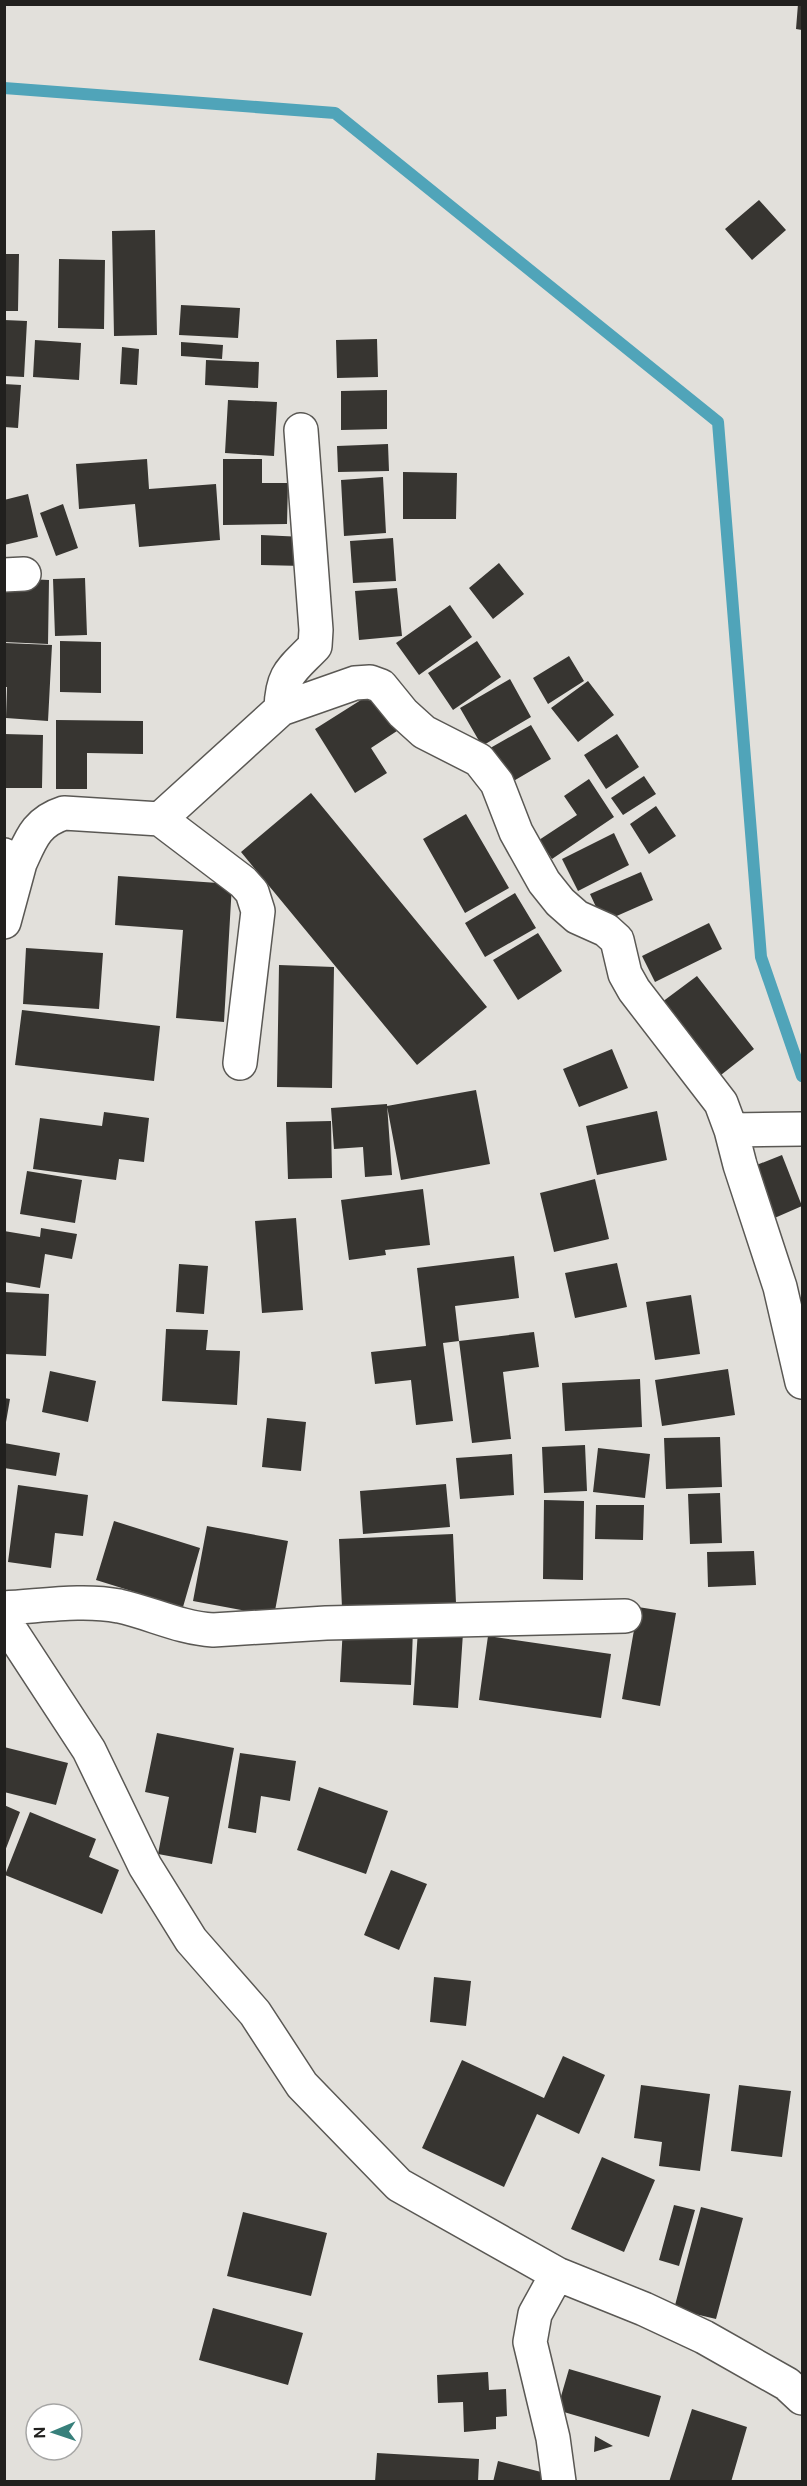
<svg xmlns="http://www.w3.org/2000/svg" width="807" height="2486" font-family="'DM Sans',sans-serif">
<style>
.lines{fill:none;stroke-linecap:round;stroke-linejoin:round}
.stream{stroke:#50a4b9;stroke-width:12}
.building{fill:#373531}
.minor-casing{stroke:#5a5854;stroke-width:36}
.minor{stroke:#fff;stroke-width:33}
</style>
<rect width="100%" height="100%" fill="#e2e0db"/>
<g class="lines">
<path class="stream" d="M4 88 335 113 718 422 761 957 802 1076"/>
</g>
<path class="building" d="M798 4H802V30L796 29Z
M759 200 786 230 752 260 725 229Z
M155 230 157 335 114 336 112 231Z
M4 254H19L18 311H4Z
M59 259 105 260 104 329 58 328Z
M181 305 240 308 238 338 179 335Z
M4 320 27 321 24 377 4 376Z
M377 339 378 377 337 378 336 340Z
M35 340 81 343 79 380 33 377Z
M181 342 223 345 222 359 181 356Z
M122 347 139 349 137 385 120 384Z
M206 360 259 362 258 388 205 385Z
M4 384 21 385 18 428 4 427Z
M387 390V429L341 430V391Z
M228 400 277 402 274 456 225 453Z
M388 444 389 471 338 472 337 446Z
M147 459 149 489 216 484 220 540 139 547 135 504 79 509 76 464Z
M223 459H262V483H288L287 524 223 525Z
M403 472 457 473 456 519H403Z
M383 477 386 533 344 536 341 480Z
M28 494 38 537 4 545V500Z
M63 504 78 548 56 556 40 513Z
M261 535 304 537 303 566 261 565Z
M393 538 396 581 353 583 350 541Z
M499 563 524 594 493 619 469 588Z
M4 578 49 580 48 644 4 642Z
M85 578 87 635 55 636 53 579Z
M397 588 402 636 359 640 355 591Z
M450 605 472 637 419 675 396 643Z
M60 641 101 642V693L60 692Z
M477 641 501 677 453 710 428 673Z
M5 643 52 645 48 721 6 718 7 687H5Z
M569 656 584 681 548 704 533 678Z
M510 679 531 717 482 746 460 708Z
M588 681 614 715 578 742 551 708Z
M372 693 397 731 371 748 387 773 355 793 315 729Z
M56 720 143 721V754L87 753V789H56Z
M531 725 551 759 505 786 485 751Z
M4 734 43 735 42 788H4Z
M617 734 639 767 606 789 584 755Z
M644 776 656 794 623 815 611 798Z
M589 779 614 817 552 859 539 840 577 815 564 796Z
M311 793 487 1007 417 1065 241 852Z
M656 806 676 836 649 854 630 824Z
M466 814 509 888 465 913 423 839Z
M614 833 629 865 578 891 562 859Z
M641 872 653 900 603 922 590 894Z
M118 876 232 884 224 1022 176 1018 183 930 115 925Z
M515 893 536 928 485 957 465 923Z
M709 923 722 949 655 982 642 956Z
M538 933 562 971 518 1000 493 960Z
M26 948 103 953 99 1009 23 1004Z
M279 965 334 967 332 1088 277 1087Z
M697 976 754 1049 712 1082 654 1008Z
M22 1010 160 1026 154 1081 15 1065Z
M612 1049 628 1088 579 1107 563 1069Z
M476 1090 490 1164 401 1180 387 1106Z
M387 1104 392 1175 365 1177 363 1147 334 1149 331 1108Z
M657 1111 667 1160 597 1175 586 1126Z
M104 1112 149 1118 144 1162 119 1159 116 1180 33 1169 40 1118 102 1126Z
M331 1121 332 1178 288 1179 286 1122Z
M782 1155 802 1206 770 1220 749 1168Z
M27 1171 82 1180 75 1223 20 1214Z
M595 1179 609 1239 554 1252 540 1193Z
M423 1189 430 1245 385 1250 386 1255 349 1260 341 1200Z
M296 1218 303 1310 262 1313 255 1221Z
M41 1228 77 1234 72 1259 45 1254 40 1288 4 1282V1231L40 1237Z
M514 1256 519 1298 455 1306 459 1341 443 1343 453 1421 416 1425 411 1380 375 1384 371 1352 426 1346 417 1268Z
M617 1263 627 1307 575 1318 565 1273Z
M179 1264 208 1266 204 1314 176 1312Z
M4 1292 49 1294 46 1356 4 1354Z
M691 1295 700 1354 655 1360 646 1302Z
M166 1329 208 1330 206 1350 240 1351 237 1405 162 1401Z
M534 1332 539 1367 503 1372 511 1439 472 1443 459 1341Z
M728 1369 735 1415 662 1426 655 1380Z
M50 1371 96 1381 88 1422 42 1412Z
M640 1379 642 1427 565 1431 562 1383Z
M4 1398 10 1399 6 1422H4Z
M267 1418 306 1422 301 1471 262 1467Z
M720 1437 722 1487 666 1489 664 1438Z
M4 1443 60 1453 56 1476 4 1468Z
M585 1445 587 1491 544 1493 542 1447Z
M598 1448 650 1454 645 1498 593 1492Z
M512 1454 514 1495 460 1499 456 1458Z
M446 1484 450 1527 363 1534 360 1491Z
M18 1485 88 1495 83 1536 55 1533 51 1568 8 1562Z
M720 1493 722 1543 690 1544 688 1494Z
M544 1500 584 1501 583 1580 543 1579Z
M596 1505H644L643 1540 595 1539Z
M114 1521 200 1548 183 1607 96 1580Z
M207 1526 288 1541 274 1616 193 1601Z
M453 1534 456 1603 342 1608 339 1539Z
M754 1551 756 1585 708 1587 707 1552Z
M638 1607 676 1613 660 1706 622 1699Z
M343 1626 413 1629 411 1685 340 1682Z
M418 1630 463 1633 458 1708 413 1705Z
M488 1636 611 1654 601 1718 479 1700Z
M157 1733 234 1748 212 1864 158 1854 169 1797 145 1792Z
M4 1747 68 1763 56 1805 4 1792Z
M240 1753 296 1761 290 1801 261 1796 256 1833 228 1828Z
M319 1787 388 1811 366 1874 297 1850Z
M4 1805 20 1812 5 1851H4Z
M30 1812 96 1839 89 1857 119 1870 102 1914 5 1875Z
M391 1870 427 1884 399 1950 364 1935Z
M434 1977 471 1981 466 2026 430 2022Z
M563 2056 605 2075 579 2134 537 2114 504 2187 422 2148 462 2060 544 2098Z
M641 2085 710 2094 700 2171 659 2166 662 2142 634 2138Z
M739 2085 791 2091 782 2157 731 2151Z
M602 2157 655 2180 624 2252 571 2229Z
M674 2205 695 2210 679 2266 659 2260Z
M701 2207 743 2218 716 2319 674 2309Z
M243 2212 327 2233 311 2296 227 2276Z
M213 2308 303 2333 288 2385 199 2360Z
M569 2369 661 2396 649 2437 557 2410Z
M488 2372 489 2390 506 2389 507 2416 496 2417V2429L464 2432 463 2402 438 2403 437 2375Z
M692 2409 747 2427 731 2482H669Z
M595 2436 613 2446 594 2452Z
M377 2453 479 2459 478 2482H375Z
M498 2461 549 2474 547 2482H493Z"/>
<g class="lines">
<defs>
<path id="minor" d="M4 575 24 574
M281 709C282 673 292 670 315 646L316 630 301 430
M160 819 243 882 252 892 258 911 240 1063
M4 855 20 863 4 922
M20 863C31 839 36 822 64 813L160 819 281 709 355 683 370 682 381 686 403 713 424 732 479 760 497 783 516 832 544 882 560 902 577 917 606 930 617 940 625 974 634 990 721 1103 731 1130 802 1129
M731 1130 740 1165 780 1287 802 1382
M4 1608C42 1606 83 1599 119 1606 151 1613 180 1628 213 1630L326 1623 625 1616
M4 1620 89 1750 145 1866 191 1940 255 2013 302 2085 399 2185 557 2274 644 2309 704 2337 787 2384 802 2398
M557 2274 535 2314 530 2342 553 2438 559 2482"/>
</defs>
<use href="#minor" class="minor-casing"/>
<use href="#minor" class="minor"/>
</g>
<rect width="807" height="2486" fill="none" stroke="#21201e" stroke-width="12"/>
<g transform="translate(54 2432) rotate(268)"><circle r="28" fill="#ffffff" stroke="#a6a6a5" stroke-width="1.5"/>
<path d="M0-4.5L10 22L0 15L-10 22Z" fill="#38807b"/>
<text y="-9" font-size="16" font-weight="bold" text-anchor="middle" fill="#21201e">N</text>
</g>
</svg>
